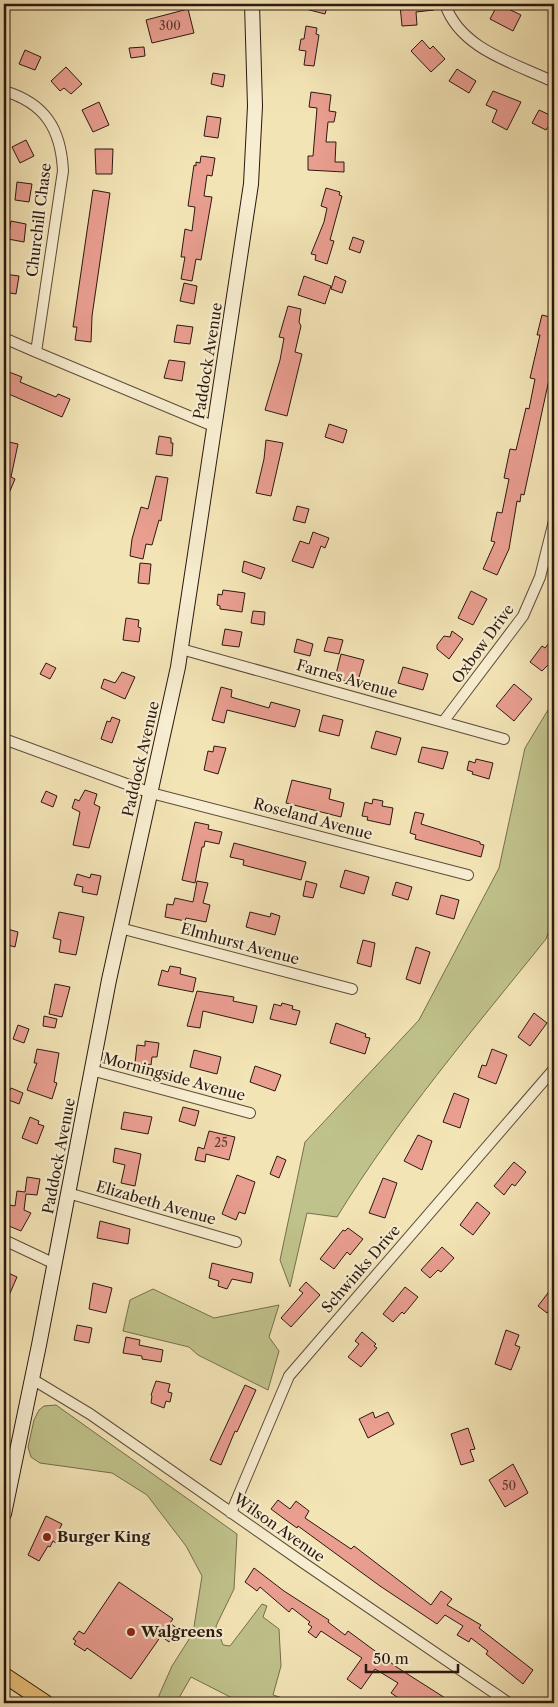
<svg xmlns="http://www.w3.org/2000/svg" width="558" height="1707" font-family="'Libre Caslon Text',serif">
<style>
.green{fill:#c0c28b;stroke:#766e4e}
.building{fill:#e99e90;stroke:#2c1910}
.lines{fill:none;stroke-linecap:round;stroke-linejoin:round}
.street-casing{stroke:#5e4c3a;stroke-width:12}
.secondary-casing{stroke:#2c1910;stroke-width:16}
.primary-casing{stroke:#2c1910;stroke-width:17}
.street{stroke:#f7edd0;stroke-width:10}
.secondary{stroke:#f7edd0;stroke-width:14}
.primary{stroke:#eac27b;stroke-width:15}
.poi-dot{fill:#8f2418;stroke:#f7edd0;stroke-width:2}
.labels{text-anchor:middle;stroke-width:4.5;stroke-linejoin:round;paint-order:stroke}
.number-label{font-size:12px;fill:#5b3a30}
.street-label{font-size:15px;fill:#2c1910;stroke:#f7edd0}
.poi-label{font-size:15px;font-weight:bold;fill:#2c1910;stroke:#f7edd0;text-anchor:start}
</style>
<rect width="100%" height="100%" fill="#f3e4b6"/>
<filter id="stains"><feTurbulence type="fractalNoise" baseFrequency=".004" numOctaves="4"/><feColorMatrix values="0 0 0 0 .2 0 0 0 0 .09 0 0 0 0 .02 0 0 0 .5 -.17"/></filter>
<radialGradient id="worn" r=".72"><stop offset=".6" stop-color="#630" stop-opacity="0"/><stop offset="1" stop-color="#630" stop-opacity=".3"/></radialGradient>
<path class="green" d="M554 700V916L546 939C473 1030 397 1119 337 1217L307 1213 290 1287 280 1260 305 1142 419 1020 499 868 525 748Z
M153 1289 214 1318 279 1305 269 1337 279 1351 268 1390 198 1355 189 1347 123 1331 130 1300Z
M56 1405 237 1534 234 1589 216 1626 223 1645 230 1646 262 1604 267 1606 263 1617 279 1629 281 1666 273 1695 286 1699V1703H242L191 1677 176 1703H166L157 1700 172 1666 193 1633 202 1576 186 1546 147 1495 112 1473 40 1463 31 1457 28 1447 34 1420 39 1410 44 1406Z"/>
<path class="building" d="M299 4H328L325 14 298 7Z
M434 4V10L416 12 417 25 402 26 400 5Z
M498 4 521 15 513 31 490 19Z
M188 9 194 33 152 43 146 20Z
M306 26 317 28 316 34 319 35 314 66 304 65 306 51 299 50 301 39H304Z
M422 40 430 49 433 46 445 59 431 72 411 51Z
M144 47 145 56 131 58 129 48Z
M25 50 41 57 35 70 19 64Z
M66 67 82 84 71 94 64 88 60 91 51 81Z
M457 69 476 81 469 93 449 81Z
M213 73 225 75 223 87 211 84Z
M493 91 521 102 507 130 492 122 497 110 486 105Z
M311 92 331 95 329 111 336 112 334 122H328L326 142H336L335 162H344V172L308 170V156H313L317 108 309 107Z
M99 102 109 125 93 132 82 110Z
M539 110 554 117V131L548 127 546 130 532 123Z
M207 116 221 118 218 138 204 136Z
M26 140 34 156 20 163 12 147Z
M95 149H113L112 174H96Z
M201 156 215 158 212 176 207 175 204 196 212 197 201 260 196 259 192 281 181 279 185 257H181L185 229 192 231 195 207 188 206 194 165 196 166V162L200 163Z
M17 182 32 184 29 202 15 200Z
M326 188 340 192 339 195 342 196 330 240 334 241 327 264 315 260 316 255 311 254 324 222 327 208 321 206Z
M93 190 110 193 92 316 91 342 75 340 77 327H73Z
M11 221 26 224 24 242 8 239Z
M353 237 364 241 360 253 349 249Z
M4 274 19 276 16 294 4 292Z
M304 276 331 286 325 304 298 295Z
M335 276 346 281 342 293 331 289Z
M184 283 197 286 194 304 180 301Z
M288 306 301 309 299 322 301 326 295 352 302 354 287 416 265 410 280 360 284 338 279 337Z
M542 315 554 318V345L551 360 553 361 524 495 521 494 520 502 517 501 509 549 497 575 483 569 495 542 491 541 497 512 502 513 509 479 504 478 510 449 516 450 526 408 529 409 535 379 530 378 540 335H537Z
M177 325 193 327 190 344 174 342Z
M169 360 185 362 182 381 164 378Z
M9 372 22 377 20 382 56 397 58 394 70 399 62 417 4 392V385Z
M329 424 347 430 343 443 325 437Z
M159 436 171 438V443H173L172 456 156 454Z
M266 440 283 443 271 496 256 493 264 459Z
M4 441 18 444 11 477 15 479 4 505Z
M156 476 168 478 161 521 159 520 152 545 146 544 143 559 130 556 132 539 141 507 148 509Z
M297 506 309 509 305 523 293 520Z
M313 532 329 538 325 548 321 546 313 568 292 561 300 541 309 544Z
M244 561 265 568 261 579 242 572Z
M140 563 151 564 149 584 138 583Z
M223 590 245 593 242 612 220 609V606L217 605 218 594 222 595Z
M471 591 487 599 473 625 458 618Z
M253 611 265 612 264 625 251 623Z
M126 618 139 620 138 627 141 628 139 642 123 640Z
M225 629 242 632 239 647 222 645Z
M452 631 463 639 449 659 437 649V645L444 636 450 637Z
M328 637 343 640 339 654 324 651Z
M554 637V666L550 663 542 671 530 662 542 646 545 648Z
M297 639 313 644 310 656 294 652Z
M341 654 364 660 357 684 335 678Z
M46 663 56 668 50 679 40 674Z
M403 667 428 674 423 690 398 683Z
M122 672 135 677 125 699 101 688 104 679 115 683Z
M514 684 532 699 514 721 496 706Z
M221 687 232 690 231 697 269 708 271 702 300 710 295 727 227 710 224 723 212 720Z
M323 715 343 720 339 736 319 731Z
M112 717 120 720 112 743 101 739 107 721 110 722Z
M376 731 401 738 396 755 371 748Z
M214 746 226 748 218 774 204 770 208 751 213 752Z
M422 747 448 752 443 769 418 762Z
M476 759 493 763 489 779 472 774 473 772 467 770 469 761 475 763Z
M292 780 331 789 329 799 344 803 341 817 286 803Z
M85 790 97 794 94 804 100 807 89 848 73 845 80 812 72 808 75 799 79 801Z
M46 791 57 796 53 807 41 802Z
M373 799 383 801 382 806 393 808 390 825 367 820 368 817 362 816 365 802 372 804Z
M415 812 424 814 421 824 480 842V844L484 845 481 857 415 839 416 835 410 833Z
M195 822 209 825 208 829 222 832 219 844 205 841 204 847H202L195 883 182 880Z
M234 843 306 862 301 880 243 865 244 860 230 857Z
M345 870 369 877 364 894 340 887Z
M77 874 90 878 91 874 101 876 97 895 82 892 83 887 74 885Z
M197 881 208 883 203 903 210 905 206 922 186 918 185 921 165 917 167 904 173 905 175 898 193 902Z
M306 881 317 884 313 898 303 896Z
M396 882 412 887 408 900 392 895Z
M441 895 459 900 454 919 436 914Z
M59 912 84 917 76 955 59 952 61 940 53 938Z
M250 912 270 917 271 913 280 916 275 935 246 927Z
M4 928 18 932 15 947 4 944Z
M363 940 375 943 371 967 357 963Z
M416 947 430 952 420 984 406 979Z
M170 966 181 968 180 974 196 978 193 992 158 985 162 970 168 972Z
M55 984 70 987 62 1017 49 1014Z
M197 991 234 997 233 1001 257 1006 253 1023 203 1011 200 1028 187 1026Z
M282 1003 293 1006 292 1009 300 1011 296 1025 270 1019 274 1004 281 1006Z
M534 1013 547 1023 530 1046 518 1037Z
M44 1016 57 1019 55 1028 43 1026Z
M336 1023 366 1034 365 1037 370 1038 365 1054 330 1043Z
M18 1025 29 1029 24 1043 13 1039Z
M145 1041 159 1043 157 1057H152L151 1065 135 1063 137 1045 145 1046Z
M37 1049 59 1053 54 1082 57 1083 52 1099 27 1090 37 1063H34Z
M492 1049 507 1055 496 1084 478 1077 482 1065 486 1066Z
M194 1050 221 1057 217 1074 190 1067Z
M255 1066 281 1075 275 1091 250 1082Z
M11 1088 23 1093 19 1104 6 1099Z
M454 1093 469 1099 460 1128 443 1122Z
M183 1107 199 1111 195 1126 179 1121Z
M124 1112 152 1117 148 1134 121 1129Z
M30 1117 39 1121 38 1124 44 1126 37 1144 22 1138Z
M209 1131 235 1137 229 1160 206 1154 205 1162 195 1160 198 1147 204 1149Z
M418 1135 432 1141 422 1170 404 1161Z
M115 1148 141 1154 135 1186 121 1183 125 1165 113 1162Z
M277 1156 286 1160 279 1178 270 1174Z
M514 1162 526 1172 515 1186 512 1184 504 1195 494 1186Z
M237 1175 255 1182 245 1214 239 1212 236 1220 222 1214Z
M27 1177 40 1179 37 1195 26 1194 24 1210 31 1213 21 1231 4 1224V1204L15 1206 17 1191 25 1192Z
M383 1178 397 1183 385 1218 369 1213Z
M477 1202 490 1213 473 1235 460 1225Z
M100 1221 130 1229 128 1244 97 1238Z
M348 1228 363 1239 350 1255 347 1252 334 1269 320 1259 343 1230 345 1231Z
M442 1247 454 1258 441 1272 438 1270 430 1278 421 1270Z
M212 1263 253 1273 251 1283 232 1279 227 1289 218 1286 219 1281 209 1278Z
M4 1271 17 1277 4 1307Z
M306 1282 320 1295 291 1327 281 1318 303 1293 299 1290Z
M93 1283 112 1288 106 1313 89 1309Z
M554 1285V1304L547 1313 538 1306Z
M405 1287 418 1297 404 1314 402 1312 393 1322 383 1314Z
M77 1325 92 1328 89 1343 74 1340Z
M506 1330 519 1335 515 1345 520 1347 511 1370 495 1364Z
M362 1332 376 1344 374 1346 377 1348 361 1367 348 1357 359 1344 355 1341Z
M126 1337 140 1340 139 1345 163 1350 161 1362 142 1359V1356L123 1353Z
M156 1381 170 1384 168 1392 172 1393 170 1402 166 1401 164 1408 151 1403 152 1396 151 1395Z
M245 1385 256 1390 237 1432 235 1431 221 1465 210 1460Z
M373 1412 375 1418 388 1412 394 1424 368 1438 359 1419Z
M468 1428 475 1449 470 1450 474 1461 461 1465 451 1434Z
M513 1464 528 1493 505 1507 489 1480Z
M278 1500 290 1509 296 1501 309 1511 305 1518 351 1549 354 1546 431 1605 441 1591 452 1599 447 1605 481 1625 479 1628 533 1670 523 1684 486 1654 488 1651 471 1638 469 1642 457 1635 463 1626 445 1615 437 1624 380 1586 298 1526 297 1528 283 1518 271 1509Z
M46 1516 62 1524 58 1532 61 1533 56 1543 53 1541 50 1547 48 1546 39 1561 28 1555Z
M254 1568 284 1591 329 1620 328 1622 345 1635 348 1631 398 1668 453 1703H406L391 1693 398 1683 375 1669 361 1689 347 1679 362 1658 321 1631 316 1638 308 1632 312 1627 308 1624 310 1622 292 1608 289 1612 260 1587 257 1591 245 1582Z
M119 1582 173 1619 170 1623 178 1629 169 1642 161 1636 131 1679 87 1648 85 1651 74 1644 76 1641 73 1639 79 1631 84 1634Z"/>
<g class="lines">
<defs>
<path id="street" d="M445 4C460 49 514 63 554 82
M4 91C45 103 61 129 63 171L36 352 4 338
M36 352 213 426
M181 649 504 739
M443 722 523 616 540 577 554 521
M4 739 151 793 468 875
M120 928 352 989
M91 1070 250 1113
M68 1193 236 1242
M4 1240 55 1264
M32 1379 90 1414 305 1564 509 1703
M231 1513 289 1376 554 1069"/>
<path id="secondary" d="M4 1514 39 1345 109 980 178 667 251 184 255 106 252 4"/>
<path id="primary" d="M4 1675 46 1703"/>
</defs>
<use href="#street" class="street-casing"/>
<use href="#secondary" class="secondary-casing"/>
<use href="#primary" class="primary-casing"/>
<use href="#street" class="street"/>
<use href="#secondary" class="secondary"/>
<use href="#primary" class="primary"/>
</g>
<g class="poi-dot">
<circle cx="47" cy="1537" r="5"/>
<circle cx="131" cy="1632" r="5"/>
</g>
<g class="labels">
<g class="number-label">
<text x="170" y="30">300</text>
<text x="221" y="1147">25</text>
<text x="509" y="1490">50</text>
</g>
<g class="street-label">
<text transform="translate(39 220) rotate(-83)" y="5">Churchill Chase</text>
<text transform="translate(208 361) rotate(-81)" y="5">Paddock Avenue</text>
<text transform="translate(483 644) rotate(-54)" y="5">Oxbow Drive</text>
<text transform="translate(347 679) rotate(16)" y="5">Farnes Avenue</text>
<text transform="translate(141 759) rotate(-77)" y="5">Paddock Avenue</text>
<text transform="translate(313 819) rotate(15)" y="5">Roseland Avenue</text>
<text transform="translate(240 944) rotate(15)" y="5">Elmhurst Avenue</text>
<text transform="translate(174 1077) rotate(15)" y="5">Morningside Avenue</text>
<text transform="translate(59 1156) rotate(-79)" y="5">Paddock Avenue</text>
<text transform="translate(156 1203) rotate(16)" y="5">Elizabeth Avenue</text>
<text transform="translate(361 1269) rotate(-49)" y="5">Schwinks Drive</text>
<text transform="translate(279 1528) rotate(35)" y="5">Wilson Avenue</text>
</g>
<g class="poi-label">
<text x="57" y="1542">Burger King</text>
<text x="141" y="1637">Walgreens</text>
</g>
</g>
<rect width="558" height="1707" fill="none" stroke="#f3e4b6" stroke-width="20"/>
<rect x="5" y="5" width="548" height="1697" fill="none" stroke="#2c1910" stroke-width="2.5"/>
<rect x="10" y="10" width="538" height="1687" fill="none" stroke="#2c1910"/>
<path d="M366 1664v8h92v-8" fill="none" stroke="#2c1910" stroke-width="2.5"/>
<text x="373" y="1664" font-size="15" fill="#2c1910" stroke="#f7edd0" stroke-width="4" paint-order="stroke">50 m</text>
<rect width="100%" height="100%" filter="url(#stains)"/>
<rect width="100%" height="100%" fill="url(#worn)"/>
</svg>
